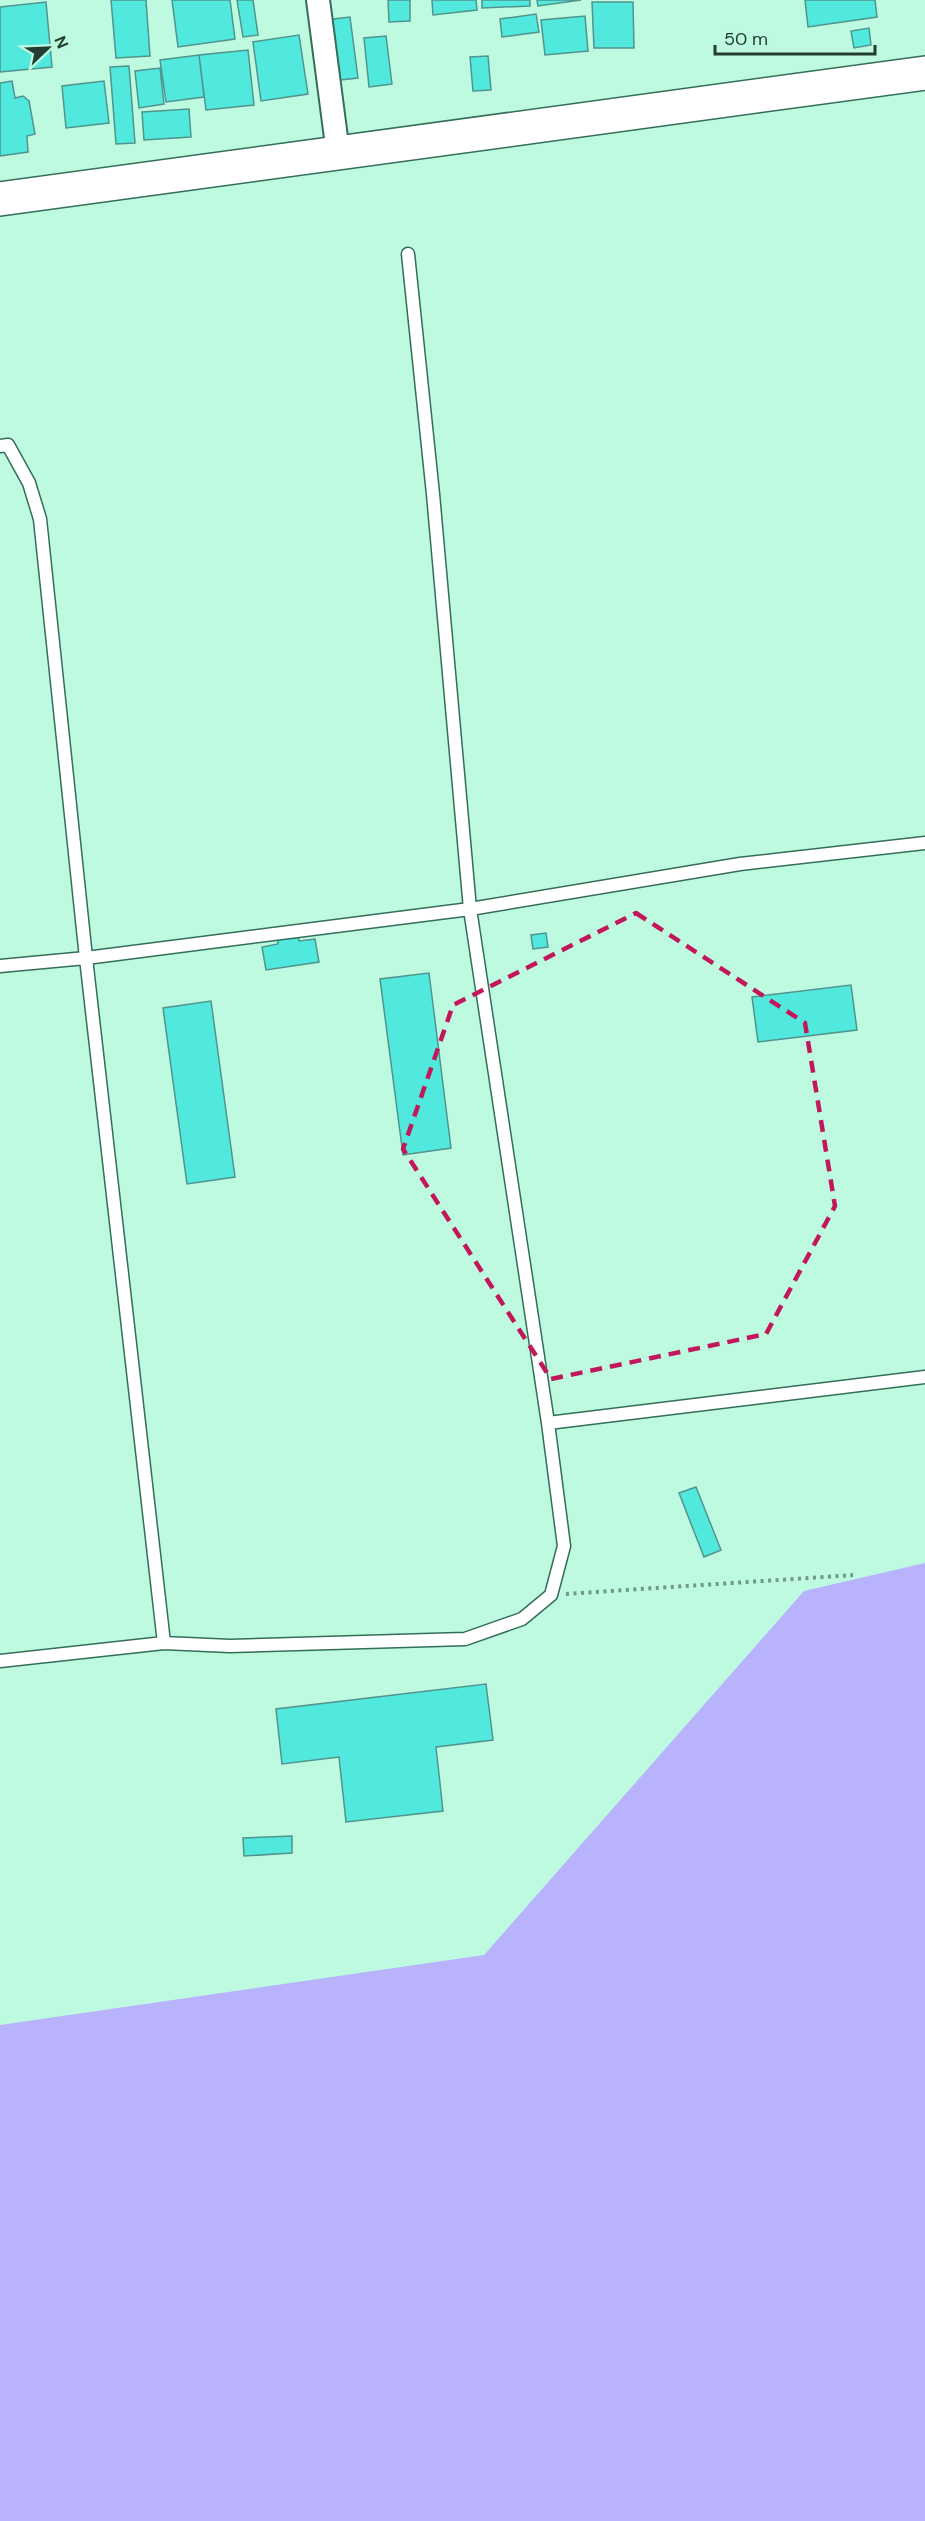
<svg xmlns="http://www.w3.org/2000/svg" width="925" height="2521" font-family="'DM Sans',sans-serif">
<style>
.green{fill:#b8b3fc}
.building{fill:#51e9dd;stroke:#50948d;stroke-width:1.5}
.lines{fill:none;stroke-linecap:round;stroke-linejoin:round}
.service-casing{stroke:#346e58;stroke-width:15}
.minor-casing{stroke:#346e58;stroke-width:26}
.secondary-casing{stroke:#346e58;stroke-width:36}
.path{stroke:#6f9a88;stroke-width:4;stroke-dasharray:3 4.5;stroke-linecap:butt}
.service{stroke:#fff;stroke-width:12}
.minor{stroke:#fff;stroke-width:22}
.secondary{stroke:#fff;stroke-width:33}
.marked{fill:none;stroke:#c2185b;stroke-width:4.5;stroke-dasharray:12 8;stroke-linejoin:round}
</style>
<rect width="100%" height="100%" fill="#bdfae0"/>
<path class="green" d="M925 1563V2521H0V2025L484 1955 804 1591Z"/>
<path class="building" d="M111 0H146L150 56 116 58Z
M172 0H230L235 39 178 47Z
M237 0H253L258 35 243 37Z
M388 0H410V21L389 22Z
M432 0H476L477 10 433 15Z
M482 0H530V6L482 8Z
M537 0H581L538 6Z
M805 0H875L877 17 808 27Z
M46 2 52 67 0 72V7Z
M592 2H633L634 48H594Z
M536 14 539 32 502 37 500 19Z
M585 16 588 51 545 55 541 20Z
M350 17 358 78 332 81 325 20Z
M869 28 871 45 854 48 851 31Z
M299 35 308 94 261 101 253 42Z
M386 36 392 84 369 87 364 38Z
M248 50 254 105 206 110 199 55Z
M199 55 204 97 166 102 160 60Z
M488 56 491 90 473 91 470 57Z
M129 66 135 143 116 144 110 67Z
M160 68 164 104 139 108 135 71Z
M12 81 15 98 23 96 29 101 35 134 27 136 28 152 0 156V83Z
M104 81 109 123 66 128 62 86Z
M189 109 191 137 144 140 142 112Z
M546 933 548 947 533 949 531 935Z
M298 935 299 941 315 939 319 962 266 970 262 947 278 944 277 938Z
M429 973 451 1148 403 1155 380 979Z
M851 985 857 1030 758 1042 752 997Z
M211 1001 235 1177 187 1184 163 1008Z
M696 1487 721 1550 704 1557 679 1493Z
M486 1684 493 1740 436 1747 443 1811 346 1822 339 1757 282 1764 276 1709Z
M292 1836V1853L244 1856 243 1838Z"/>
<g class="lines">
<defs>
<path id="service" d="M0 446 8 445 29 483 40 519 86 958 164 1643 0 1661
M0 966 86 958 470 909 740 864 925 843
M548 1423 925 1377
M164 1643 230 1646 465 1639 522 1619 551 1595 564 1546 548 1423 470 909 433 494 408 254"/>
<path id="minor" d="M318 0 338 153"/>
<path id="secondary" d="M0 199 925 73"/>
</defs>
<use href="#service" class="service-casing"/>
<use href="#minor" class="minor-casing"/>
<use href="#secondary" class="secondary-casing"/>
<path class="path" d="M566 1594 853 1575"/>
<use href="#service" class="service"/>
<use href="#minor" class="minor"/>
<use href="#secondary" class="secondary"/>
</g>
<path class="marked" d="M636 913 805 1023 835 1206 766 1334 551 1379 403 1149 453 1005Z"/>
<g transform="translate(48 48) rotate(67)" stroke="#bdfae0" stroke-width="4.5" paint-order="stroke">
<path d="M0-4.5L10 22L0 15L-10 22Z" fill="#243d33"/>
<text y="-9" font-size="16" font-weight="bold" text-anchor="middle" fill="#243d33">N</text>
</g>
<path d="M715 45v9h160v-9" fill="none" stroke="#243d33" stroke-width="3"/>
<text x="724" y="45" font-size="18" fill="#243d33" stroke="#bdfae0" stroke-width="4.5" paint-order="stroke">50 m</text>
</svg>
